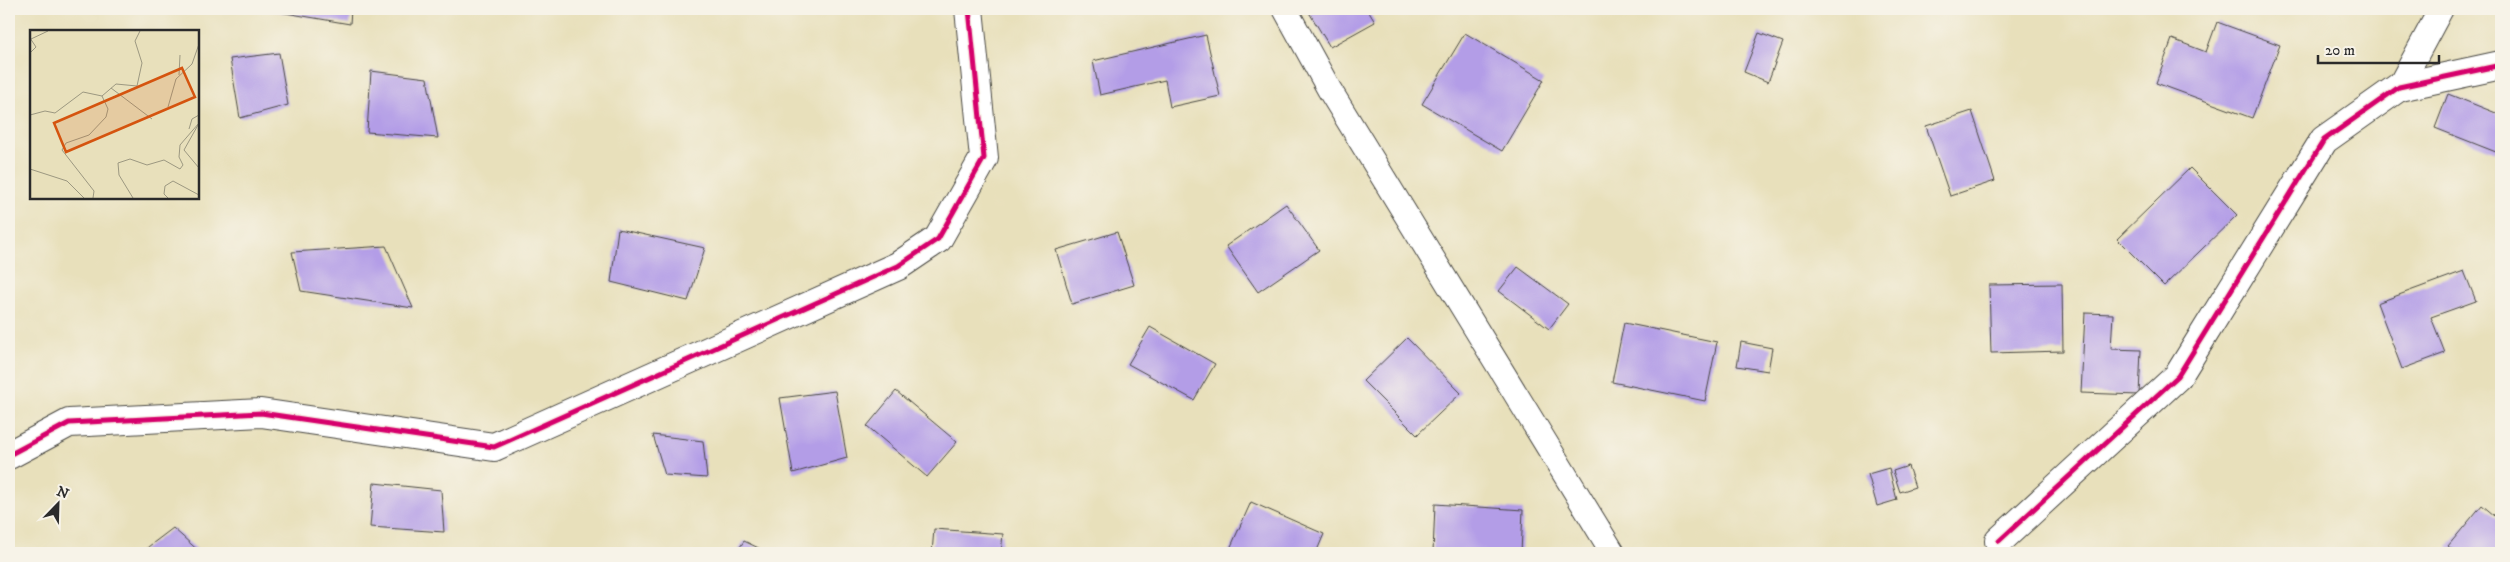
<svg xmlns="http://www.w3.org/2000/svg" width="2510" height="562" font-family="'IM FELL DW Pica',serif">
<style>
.building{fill:#b39de7}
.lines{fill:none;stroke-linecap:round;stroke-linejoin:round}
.service-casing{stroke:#474641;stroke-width:26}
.minor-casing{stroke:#474641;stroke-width:30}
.service{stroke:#fff;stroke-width:24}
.minor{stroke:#fff;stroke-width:28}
.cycleway-casing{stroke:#f7f3e8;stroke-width:8}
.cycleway{stroke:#d6006c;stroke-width:5}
.inset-road{fill:none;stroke:#9c9881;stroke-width:1}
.view{fill:#d5540f;fill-opacity:0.15;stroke:#d5540f;stroke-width:2.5}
.inset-edge{fill:none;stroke:#2b2b2b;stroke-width:2.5}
</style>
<rect width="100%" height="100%" fill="#f7f3e8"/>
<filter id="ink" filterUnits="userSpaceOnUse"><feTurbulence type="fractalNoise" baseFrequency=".02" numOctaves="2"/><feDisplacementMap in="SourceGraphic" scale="10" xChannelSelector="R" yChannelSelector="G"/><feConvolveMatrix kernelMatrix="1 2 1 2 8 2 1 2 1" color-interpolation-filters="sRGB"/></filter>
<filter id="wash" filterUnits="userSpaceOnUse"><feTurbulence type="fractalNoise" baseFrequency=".0096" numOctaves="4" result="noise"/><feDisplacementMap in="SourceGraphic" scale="20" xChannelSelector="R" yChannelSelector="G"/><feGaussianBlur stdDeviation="1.12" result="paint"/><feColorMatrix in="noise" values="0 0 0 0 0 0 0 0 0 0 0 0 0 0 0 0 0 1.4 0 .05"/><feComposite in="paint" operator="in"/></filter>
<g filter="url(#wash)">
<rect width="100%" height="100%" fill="#e8e0bb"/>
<g id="blocks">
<path class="building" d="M268 9H351L350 24 268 10Z
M1307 9H1367L1375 22 1330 47Z
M2217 22 2280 45 2252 118 2156 83 2172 39 2206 52Z
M1465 33 1544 80 1502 151 1422 104Z
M1759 33 1783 42 1768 82 1744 72Z
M1206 35 1220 96 1170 107 1165 80 1100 95 1093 61Z
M279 53 288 105 240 118 230 59Z
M371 71 427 78 438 138 367 132Z
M2448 94 2501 115V154L2435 128Z
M1972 111 1995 181 1950 196 1926 126Z
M2190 168 2237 215 2164 286 2117 239Z
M1286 204 1319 250 1258 292 1226 246Z
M618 229 705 248 688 301 611 282Z
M1117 232 1134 285 1072 304 1056 250Z
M386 246 413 308 301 291 292 252Z
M1518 267 1568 304 1549 329 1499 291Z
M2464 271 2476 301 2431 317 2445 353 2402 369 2377 303Z
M2062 284 2063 351 1991 353 1989 285Z
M2085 313 2113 314 2111 349 2141 350 2139 395 2081 393Z
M1624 323 1717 342 1705 401 1612 382Z
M1150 327 1215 364 1194 400 1128 364Z
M1407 338 1461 393 1417 435 1363 381Z
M1741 342 1772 348 1768 371 1737 366Z
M835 391 847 458 793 473 780 398Z
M896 391 957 442 927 477 867 426Z
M653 435 703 441 707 478 665 475Z
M1908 466 1915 487 1900 492 1893 471Z
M1889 468 1897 500 1877 506 1868 474Z
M374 483 441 490 444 532 370 527Z
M1251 502 1324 534 1316 553H1228Z
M1435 504 1523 510 1521 553H1433Z
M2482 505 2501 521V553H2456L2448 546Z
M173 528 201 553H140Z
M934 529 1003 534 1001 553H932Z
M744 541 769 553H736Z"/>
</g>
</g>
<g filter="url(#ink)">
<use href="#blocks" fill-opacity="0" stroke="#474641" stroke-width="1"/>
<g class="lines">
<defs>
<path id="service" d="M1285 9 1329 89 1613 553
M2399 87 2441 9"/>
<path id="minor" d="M9 455 69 423 261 413 494 447 898 266 938 239 984 158 969 9
M1999 541 2178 376 2324 140 2399 87 2501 65"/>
</defs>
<use href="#service" class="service-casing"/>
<use href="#minor" class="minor-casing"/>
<use href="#service" class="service"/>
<use href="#minor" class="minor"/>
<defs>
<path id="cycleway" d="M9 455 69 423 261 413 494 447 898 266 938 239 984 158 969 9
M1999 541 2178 376 2324 140 2399 87 2501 65"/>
</defs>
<use href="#cycleway" class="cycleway-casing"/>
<use href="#cycleway" class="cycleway"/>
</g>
</g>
<g transform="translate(30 30)">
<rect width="169" height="169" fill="#e8e0bb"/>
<path class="inset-road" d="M0 8 6 17 0 23M1 9 18 1M149 45 150 25M81 58 122 89M72 66 86 54 107 56 112 33 105 11 110 1M138 77 146 49 162 34 169 14M0 85 15 81 25 83 53 62 72 66 78 79 76 87 59 105 36 113 32 120 64 161 63 168M168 95 154 120 169 138M159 99 162 89 169 85M0 139 37 151 54 168M103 168 89 145 88 133 100 129 117 135 134 130 150 139 153 135 149 127 150 115 169 93M138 168 134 164 135 156 143 151 169 165"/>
<path class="view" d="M152 38 165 67 36 122 24 93Z"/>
<rect width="169" height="169" class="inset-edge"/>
</g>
<rect width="2510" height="562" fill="none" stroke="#f7f3e8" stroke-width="30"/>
<g transform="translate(58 504) rotate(23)" stroke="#f7f3e8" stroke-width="4" paint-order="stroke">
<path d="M0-4L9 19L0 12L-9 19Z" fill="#2b2b2b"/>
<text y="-8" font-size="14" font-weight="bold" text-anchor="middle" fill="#2b2b2b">N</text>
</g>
<path d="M2318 55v8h121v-8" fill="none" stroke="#2b2b2b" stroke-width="2.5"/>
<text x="2325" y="55" font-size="15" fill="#2b2b2b" stroke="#f7f3e8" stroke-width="4" paint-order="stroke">20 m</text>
</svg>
